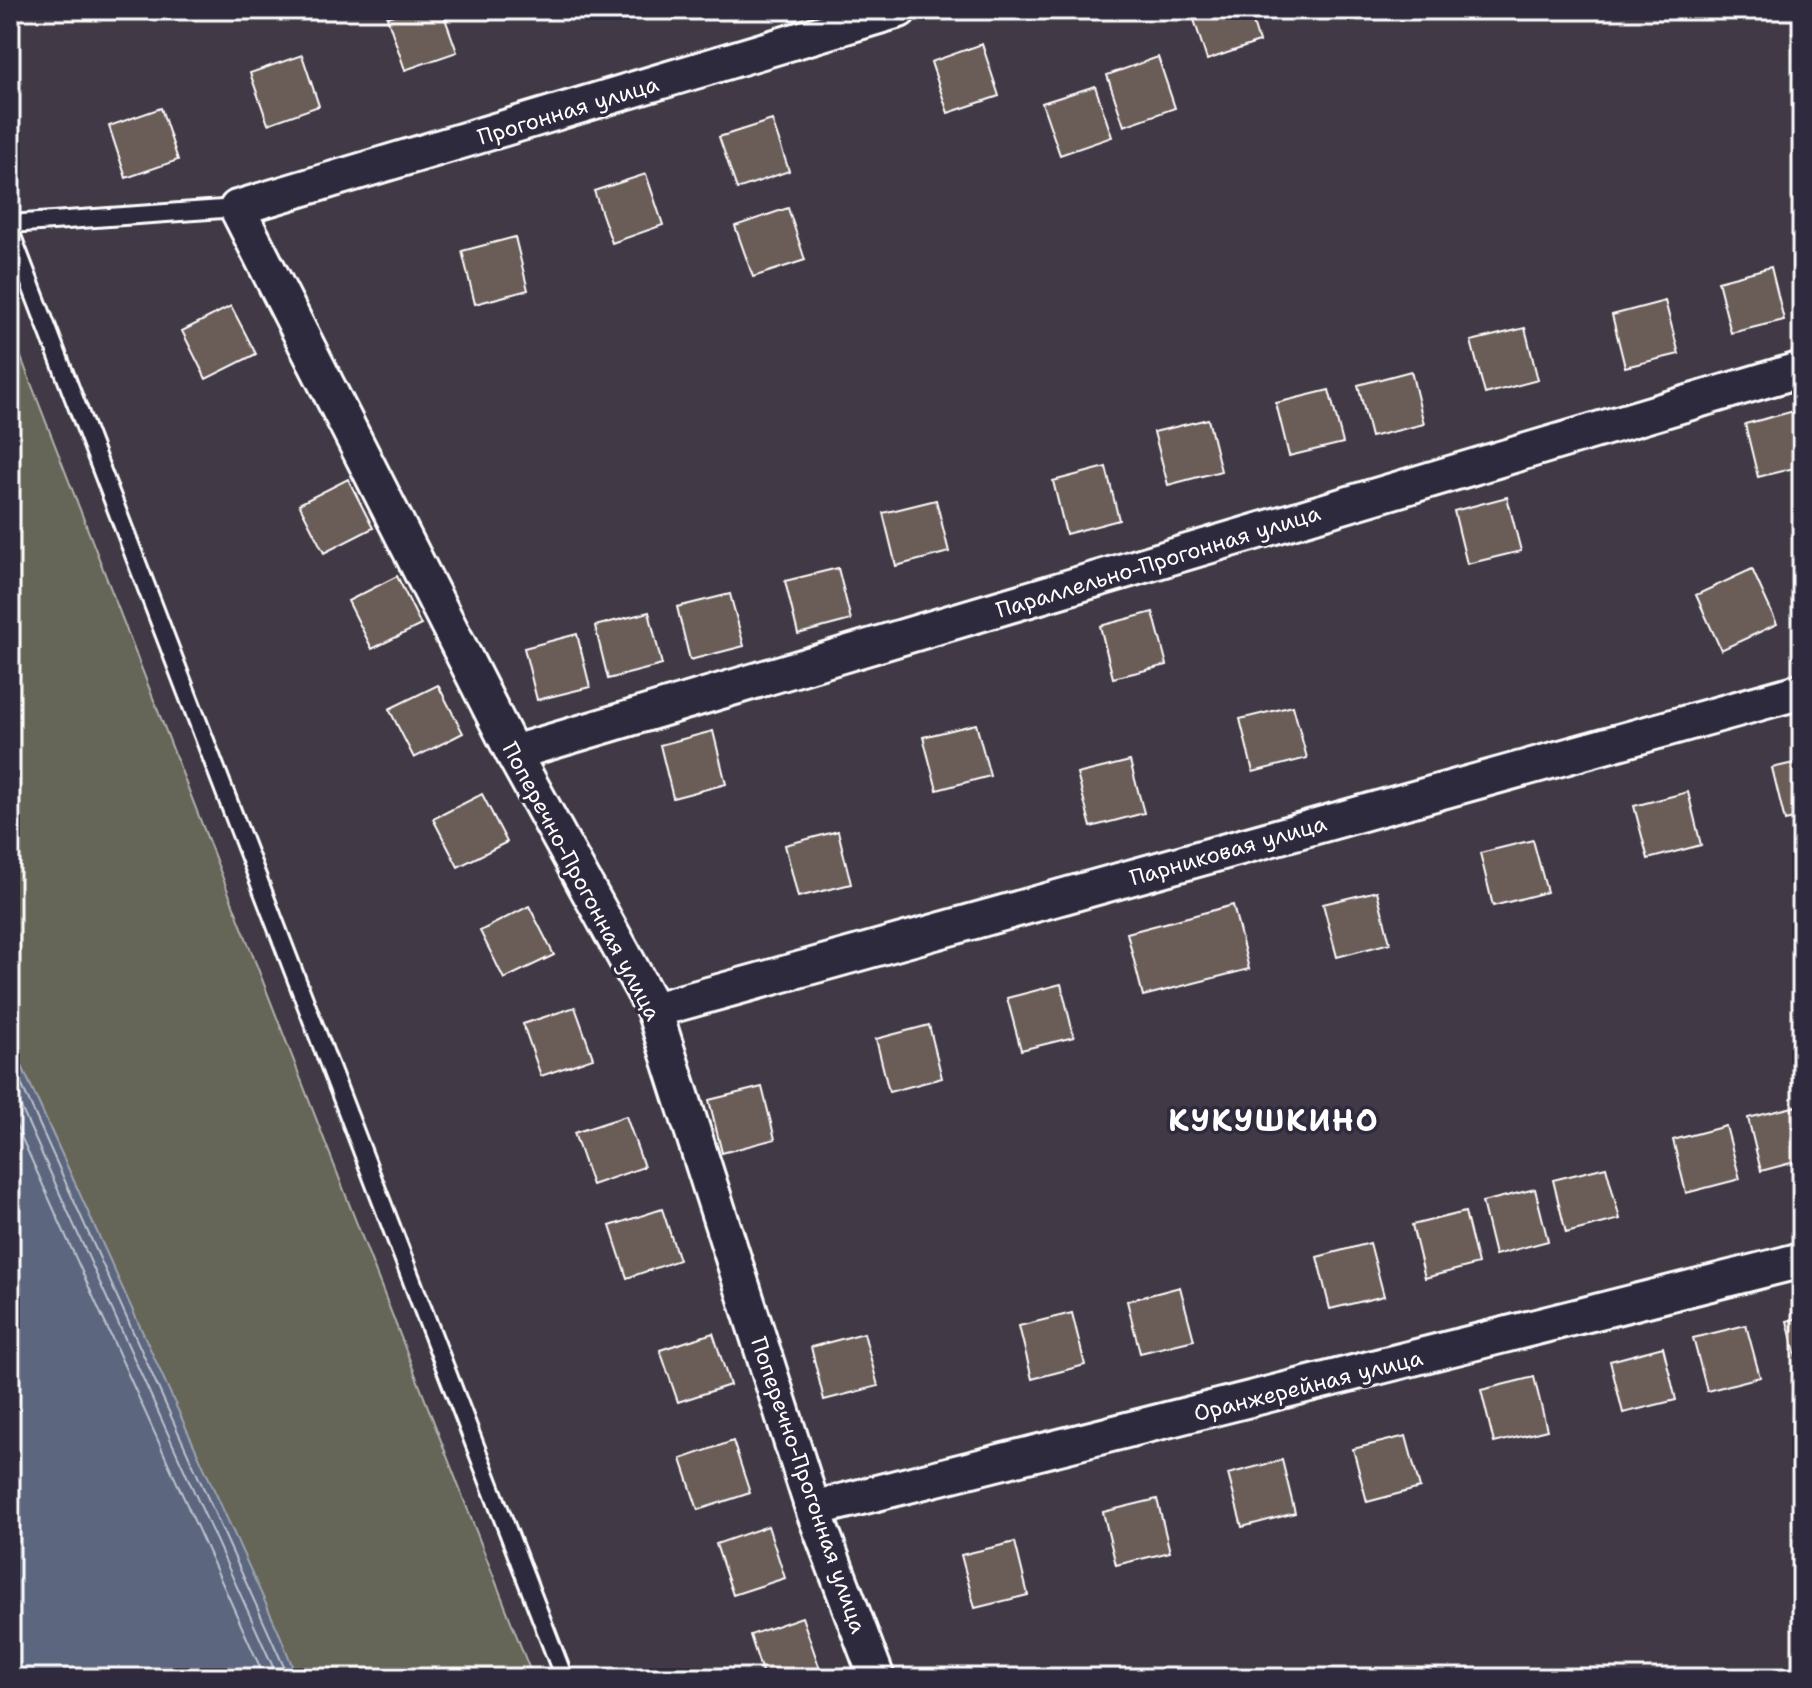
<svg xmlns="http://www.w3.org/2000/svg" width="1812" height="1688" font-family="'Shantell Sans',sans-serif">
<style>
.green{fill:#656658;stroke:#b2b2ac;stroke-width:2}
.water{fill:#5b667f;stroke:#9da3b2;stroke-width:2}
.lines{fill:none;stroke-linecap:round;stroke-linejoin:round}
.shore{stroke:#bdc2cc;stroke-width:2}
.building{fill:#6b5d59;stroke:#fff;stroke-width:2}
.service-casing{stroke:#fff;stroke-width:22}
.minor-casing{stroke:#fff;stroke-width:40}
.service{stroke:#2f2a3d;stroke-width:16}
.minor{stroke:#2f2a3d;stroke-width:34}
.labels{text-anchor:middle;stroke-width:7;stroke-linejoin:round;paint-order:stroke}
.street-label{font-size:22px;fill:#fff;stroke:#2f2a3d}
.district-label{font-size:30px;font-weight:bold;letter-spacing:2px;fill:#fff;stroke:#2f2a3d}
</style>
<rect width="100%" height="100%" fill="#413945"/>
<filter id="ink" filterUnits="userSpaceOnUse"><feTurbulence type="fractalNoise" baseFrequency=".0125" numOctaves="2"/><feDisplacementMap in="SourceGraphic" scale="16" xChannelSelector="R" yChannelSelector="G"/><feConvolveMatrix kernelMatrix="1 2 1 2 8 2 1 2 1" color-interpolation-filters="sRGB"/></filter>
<g filter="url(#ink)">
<path class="green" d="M10 329 533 1678H297L10 1040Z"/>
<path class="water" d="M10 1040 280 1635 297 1678H10Z"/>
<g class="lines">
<path class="shore" d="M10 1059 289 1678
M10 1083 278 1678
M10 1112 265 1678"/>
</g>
<path class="building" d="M410 10H442L457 52 405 70 387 17Z
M1191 10H1249L1259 42 1207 60Z
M982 44 999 96 948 113 931 62Z
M302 55 319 106 268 124 250 73Z
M1158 57 1175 108 1124 126 1107 75Z
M1095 86 1112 137 1060 155 1042 103Z
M161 108 178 160 126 178 109 126Z
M772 120 789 171 737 189 719 137Z
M646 174 663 225 612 243 594 191Z
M788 208 805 260 753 277 735 226Z
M515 237 528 290 475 304 462 251Z
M1802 256V279L1796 257Z
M1771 267 1784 320 1731 333 1718 281Z
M1665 301 1679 354 1625 367 1612 315Z
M231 306 256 354 206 379 182 331Z
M1525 328 1538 380 1485 394 1471 341Z
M1411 371 1424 424 1371 437 1358 385Z
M1329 390 1343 443 1289 456 1276 403Z
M1798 410 1802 425V466L1758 477 1745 424Z
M1208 419 1221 471 1168 485 1154 432Z
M1106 467 1119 520 1066 534 1053 481Z
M348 479 373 528 324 553 299 504Z
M1507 497 1521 551 1467 564 1454 511Z
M936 500 949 552 896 566 883 513Z
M838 568 851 620 798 634 785 581Z
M1752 569 1777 624 1721 650 1696 595Z
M397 576 421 625 372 649 348 601Z
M730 594 744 646 690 660 677 607Z
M649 612 662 665 608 679 595 626Z
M1153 612 1167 665 1113 678 1100 626Z
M577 634 590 687 537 700 524 648Z
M438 685 463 733 414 758 389 709Z
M1293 706 1307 758 1253 772 1240 719Z
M976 724 990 776 937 790 923 737Z
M713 731 726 784 673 798 660 745Z
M1130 761 1144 813 1091 827 1077 774Z
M1802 761V817L1785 821 1772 768Z
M1688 792 1701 845 1648 859 1634 806Z
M482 794 507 842 458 867 433 819Z
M838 831 851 884 798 897 785 845Z
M1533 840 1547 892 1493 906 1480 853Z
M1377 891 1390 943 1337 957 1323 904Z
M1233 905 1249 969 1143 996 1127 933Z
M529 906 554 955 504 979 480 931Z
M1061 984 1074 1037 1021 1050 1007 998Z
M575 1007 593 1058 541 1076 523 1024Z
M929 1025 942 1078 889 1092 876 1039Z
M762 1087 775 1139 722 1153 709 1100Z
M1801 1105 1802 1160 1761 1171 1748 1118Z
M626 1116 644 1167 592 1185 574 1133Z
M1726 1126 1740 1179 1686 1193 1673 1140Z
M1606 1167 1620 1219 1566 1233 1553 1180Z
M1535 1189 1548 1241 1495 1255 1482 1202Z
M662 1209 679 1260 627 1278 610 1226Z
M1465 1212 1478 1264 1425 1278 1412 1225Z
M1370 1243 1384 1296 1330 1309 1317 1257Z
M1180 1287 1194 1340 1140 1353 1127 1301Z
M1072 1313 1085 1365 1032 1379 1019 1326Z
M1802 1317V1373H1800L1787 1321Z
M1746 1325 1760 1377 1707 1391 1693 1338Z
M713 1333 730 1385 678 1402 660 1350Z
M864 1333 878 1386 824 1400 811 1347Z
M1663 1347 1676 1400 1623 1413 1610 1361Z
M1534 1377 1547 1430 1494 1443 1481 1390Z
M1406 1436 1420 1488 1367 1502 1353 1449Z
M733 1441 750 1493 698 1510 681 1459Z
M1282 1460 1295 1513 1242 1527 1228 1474Z
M1157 1499 1170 1552 1116 1565 1103 1512Z
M768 1526 785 1578 733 1595 716 1544Z
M1015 1542 1028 1595 975 1608 961 1555Z
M802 1617 820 1669 793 1678H764L750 1635Z"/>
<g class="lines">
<defs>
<path id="service" d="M10 224 237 208
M10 231 564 1678"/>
<path id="minor" d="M513 753 1802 369
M654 1010 1802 691
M813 1509 1802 1260
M877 1678 813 1509 654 1010 513 753 237 208 899 10"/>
</defs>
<use href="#service" class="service-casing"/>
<use href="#minor" class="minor-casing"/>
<use href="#service" class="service"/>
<use href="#minor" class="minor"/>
</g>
</g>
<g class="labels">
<g class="street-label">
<text transform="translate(568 110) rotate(-17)" y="8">Прогонная улица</text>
<text transform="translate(1158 561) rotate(-17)" y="8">Параллельно-Прогонная улица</text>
<text transform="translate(1228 850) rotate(-16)" y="8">Парниковая улица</text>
<text transform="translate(582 881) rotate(62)" y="8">Поперечно-Прогонная улица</text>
<text transform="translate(1308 1385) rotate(-14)" y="8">Оранжерейная улица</text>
<text transform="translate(809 1485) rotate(71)" y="8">Поперечно-Прогонная улица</text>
</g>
<g class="district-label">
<text x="1274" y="1131">КУКУШКИНО</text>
</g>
</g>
<rect width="1812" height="1688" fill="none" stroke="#2f2a3d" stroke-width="40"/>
<rect x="20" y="20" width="1772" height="1648" fill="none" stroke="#fff" stroke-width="3" filter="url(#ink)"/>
</svg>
